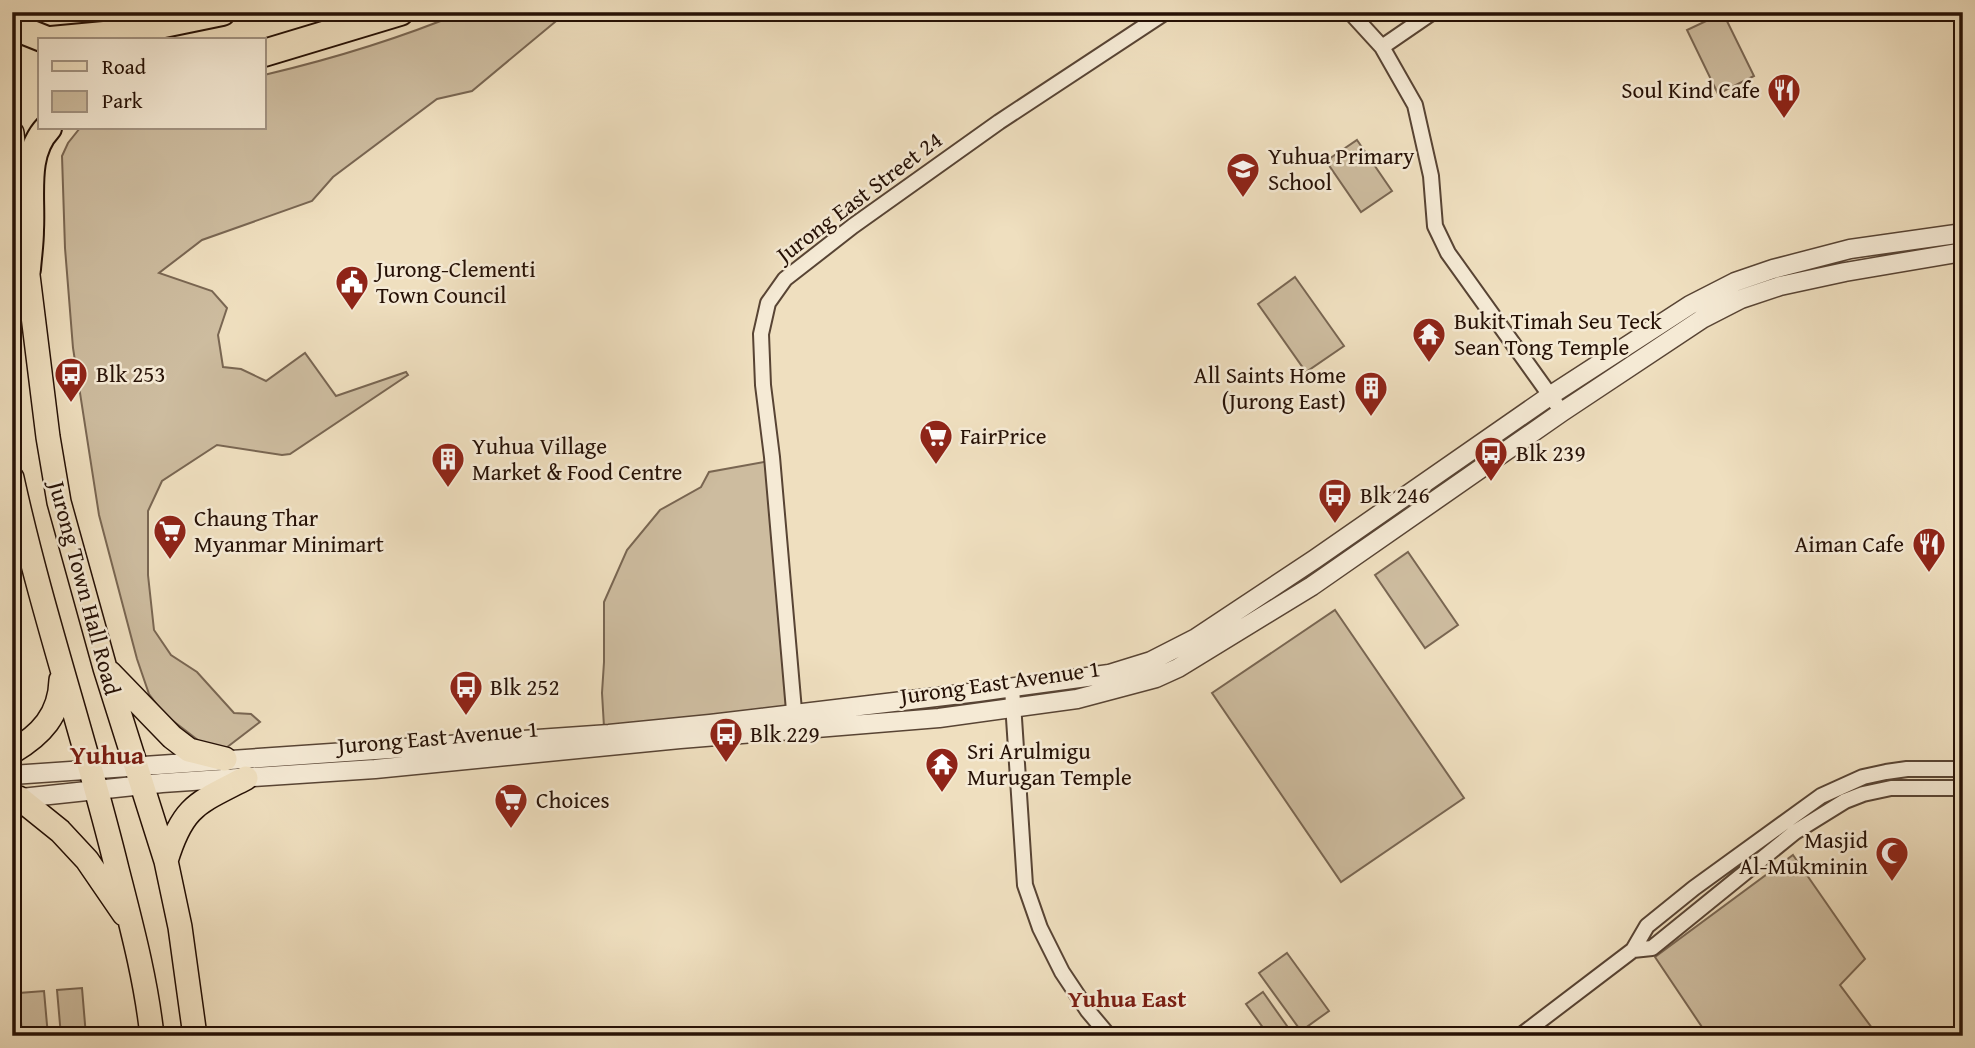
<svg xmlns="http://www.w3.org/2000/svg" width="1975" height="1048" font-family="'Gentium Book Plus',serif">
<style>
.green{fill:#cdbc9f;stroke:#796652;stroke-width:2}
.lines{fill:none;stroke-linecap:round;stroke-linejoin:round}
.minor-casing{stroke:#584434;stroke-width:18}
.tertiary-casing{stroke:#584434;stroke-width:21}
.primary-casing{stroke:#251005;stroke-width:26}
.motorway-casing{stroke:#251005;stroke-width:30}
.minor{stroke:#f5ead5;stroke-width:14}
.tertiary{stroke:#f5ead5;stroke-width:18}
.primary{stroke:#efdfbf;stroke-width:23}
.motorway{stroke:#efdfbf;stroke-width:26}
.labels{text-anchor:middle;stroke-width:5;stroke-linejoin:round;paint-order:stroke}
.poi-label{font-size:23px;fill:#251005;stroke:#f5ead5;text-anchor:start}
.street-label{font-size:23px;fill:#251005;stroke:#f5ead5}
.neighbourhood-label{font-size:24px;font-weight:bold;fill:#7a1f14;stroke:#f5ead5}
.quarter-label{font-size:26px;font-weight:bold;fill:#7a1f14;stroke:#f5ead5}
</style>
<rect width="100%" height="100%" fill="#efdfbf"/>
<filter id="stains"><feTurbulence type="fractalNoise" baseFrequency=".00286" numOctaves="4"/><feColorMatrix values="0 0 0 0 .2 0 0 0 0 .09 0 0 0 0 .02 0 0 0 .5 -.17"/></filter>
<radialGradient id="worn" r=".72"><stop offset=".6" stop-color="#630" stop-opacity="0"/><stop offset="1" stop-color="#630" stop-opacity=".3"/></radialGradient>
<path class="green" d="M463 12H567L472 91 437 99 333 177 312 201 202 240 159 273 212 291 227 308 218 335 223 367 241 369 266 381 305 353 336 396 406 372 408 375 290 454 282 455 217 445 162 481 148 511V575L154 630 171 655 197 672 234 713 251 714 260 722 226 748 203 744 164 714 149 694 137 659 99 515 73 348 65 248 62 156 68 143 80 128H264V75C332 59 398 39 463 12Z
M1723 13 1754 76 1718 94 1687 30Z
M1357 140 1392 191 1361 212 1326 161Z
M1295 277 1344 346 1306 372 1258 304Z
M769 461 795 714 748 712 604 727 602 693 604 662V602L627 550 660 510 701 487 709 472Z
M1408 552 1458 625 1425 648 1375 575Z
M1335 610 1464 798 1341 882 1212 693Z
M1793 855 1865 959 1840 985 1878 1036H1708L1655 957Z
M1287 953 1329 1011 1301 1031 1259 973Z
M82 988 86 1036H61L57 990Z
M44 991 48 1036H22L19 993Z
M1263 992 1287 1026 1273 1036H1269L1246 1004Z"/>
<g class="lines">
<defs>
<path id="minor" d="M1350 12 1382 47 1415 105 1431 176 1435 226 1448 253 1562 412
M1382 47 1433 12
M1012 688 1025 885 1040 928 1062 972 1088 1011 1109 1036
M795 722 772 457 763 385 761 334 768 303 785 279 853 226 999 122 1166 12
M1633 950 1652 948 1795 832 1845 801 1863 794 1891 788H1963
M1520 1036 1633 950 1647 926 1694 888 1821 796 1863 777 1886 772 1907 769H1963"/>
<path id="tertiary" d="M12 775 609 734 710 724 978 692 1109 674 1151 661 1196 638 1315 559 1551 395 1690 305 1735 282 1773 269 1850 249 1963 233
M12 799 162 783 375 769 680 739 939 718 1077 699 1156 678 1178 668 1312 586 1562 412 1702 319 1741 299 1780 286 1845 272 1963 252"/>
<path id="primary" d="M12 133 20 210
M25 251 48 437 59 502 105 668 166 861 180 927 195 1036
M12 478C41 610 85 738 117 869 131 924 146 979 152 1036
M110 673 172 737 189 750 225 759
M12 752C41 735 60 715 61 680
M19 798 60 831 87 860 124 914
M166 861C183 805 198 803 246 778"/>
<path id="motorway" d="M12 26 47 40
M51 40 115 34 222 12
M264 53 400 12
M27 269C28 256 30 243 30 230 32 197 23 154 48 128"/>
</defs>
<use href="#minor" class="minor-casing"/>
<use href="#tertiary" class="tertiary-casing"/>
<use href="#primary" class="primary-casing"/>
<use href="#motorway" class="motorway-casing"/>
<use href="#minor" class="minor"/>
<use href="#tertiary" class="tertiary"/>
<use href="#primary" class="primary"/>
<use href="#motorway" class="motorway"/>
</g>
<defs>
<symbol id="restaurant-pin" viewBox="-11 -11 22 30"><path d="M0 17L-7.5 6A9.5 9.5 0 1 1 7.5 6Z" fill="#8f2418" stroke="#f5ead5"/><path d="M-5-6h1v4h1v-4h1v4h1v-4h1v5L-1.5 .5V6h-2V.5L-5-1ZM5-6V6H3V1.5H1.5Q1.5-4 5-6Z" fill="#fff"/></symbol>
<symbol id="school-pin" viewBox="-11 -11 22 30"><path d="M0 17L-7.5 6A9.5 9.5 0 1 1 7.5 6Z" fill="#8f2418" stroke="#f5ead5"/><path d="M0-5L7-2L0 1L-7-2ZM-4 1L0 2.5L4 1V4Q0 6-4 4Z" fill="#fff"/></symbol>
<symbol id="civic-pin" viewBox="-11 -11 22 30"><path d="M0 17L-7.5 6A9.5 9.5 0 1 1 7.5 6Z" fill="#8f2418" stroke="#f5ead5"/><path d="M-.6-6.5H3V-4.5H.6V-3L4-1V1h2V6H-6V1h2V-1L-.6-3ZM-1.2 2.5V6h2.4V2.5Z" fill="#fff"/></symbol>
<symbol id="temple-pin" viewBox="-11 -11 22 30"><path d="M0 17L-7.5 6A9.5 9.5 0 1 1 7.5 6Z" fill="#8f2418" stroke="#f5ead5"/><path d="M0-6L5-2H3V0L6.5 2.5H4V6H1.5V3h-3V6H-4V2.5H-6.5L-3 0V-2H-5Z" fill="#fff"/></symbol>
<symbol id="bus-pin" viewBox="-11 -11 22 30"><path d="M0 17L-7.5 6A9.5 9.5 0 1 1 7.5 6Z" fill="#8f2418" stroke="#f5ead5"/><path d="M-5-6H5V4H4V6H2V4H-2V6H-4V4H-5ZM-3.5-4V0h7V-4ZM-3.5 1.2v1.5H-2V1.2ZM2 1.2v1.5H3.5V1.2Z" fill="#fff"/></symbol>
<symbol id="building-pin" viewBox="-11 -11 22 30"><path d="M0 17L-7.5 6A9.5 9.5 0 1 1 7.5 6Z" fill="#8f2418" stroke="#f5ead5"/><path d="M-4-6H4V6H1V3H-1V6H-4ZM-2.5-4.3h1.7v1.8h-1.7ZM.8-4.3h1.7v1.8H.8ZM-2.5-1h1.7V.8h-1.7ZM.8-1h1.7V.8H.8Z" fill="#fff"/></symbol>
<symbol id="supermarket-pin" viewBox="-11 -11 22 30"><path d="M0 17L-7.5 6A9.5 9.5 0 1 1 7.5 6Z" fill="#8f2418" stroke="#f5ead5"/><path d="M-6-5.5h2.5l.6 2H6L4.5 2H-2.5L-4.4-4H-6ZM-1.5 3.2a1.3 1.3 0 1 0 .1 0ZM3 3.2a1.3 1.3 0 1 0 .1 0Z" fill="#fff"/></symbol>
<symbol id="mosque-pin" viewBox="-11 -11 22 30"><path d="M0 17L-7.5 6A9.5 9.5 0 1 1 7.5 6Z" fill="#8f2418" stroke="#f5ead5"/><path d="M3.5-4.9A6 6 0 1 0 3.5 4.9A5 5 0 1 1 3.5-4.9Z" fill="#fff"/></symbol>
</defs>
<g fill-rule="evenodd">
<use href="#restaurant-pin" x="1765" y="71" width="38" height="52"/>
<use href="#school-pin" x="1224" y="150" width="38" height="52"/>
<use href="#civic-pin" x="333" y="263" width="38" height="52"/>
<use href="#temple-pin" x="1410" y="315" width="38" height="52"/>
<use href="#bus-pin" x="52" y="355" width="38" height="52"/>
<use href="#building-pin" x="1352" y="369" width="38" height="52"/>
<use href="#supermarket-pin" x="917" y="417" width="38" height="52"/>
<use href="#bus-pin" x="1472" y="434" width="38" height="52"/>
<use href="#building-pin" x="429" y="440" width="38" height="52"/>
<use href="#bus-pin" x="1316" y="476" width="38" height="52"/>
<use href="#supermarket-pin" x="151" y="512" width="38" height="52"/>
<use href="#restaurant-pin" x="1910" y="525" width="38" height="52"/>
<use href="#bus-pin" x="447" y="668" width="38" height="52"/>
<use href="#bus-pin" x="707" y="715" width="38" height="52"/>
<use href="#temple-pin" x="923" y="745" width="38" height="52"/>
<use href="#supermarket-pin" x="492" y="781" width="38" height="52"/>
<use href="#mosque-pin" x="1873" y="834" width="38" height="52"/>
</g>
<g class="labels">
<g class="poi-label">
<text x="1760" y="98" text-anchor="end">Soul Kind Cafe</text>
<text x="1268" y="164">Yuhua Primary<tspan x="1268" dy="26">School</tspan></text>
<text x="376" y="277">Jurong-Clementi<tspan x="376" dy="26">Town Council</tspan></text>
<text x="1454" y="329">Bukit Timah Seu Teck<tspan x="1454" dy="26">Sean Tong Temple</tspan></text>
<text x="96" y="382">Blk 253</text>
<text x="1346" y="383" text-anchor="end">All Saints Home<tspan x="1346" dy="26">(Jurong East)</tspan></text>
<text x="960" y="444">FairPrice</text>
<text x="472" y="454">Yuhua Village<tspan x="472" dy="26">Market &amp; Food Centre</tspan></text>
<text x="1516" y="461">Blk 239</text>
<text x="1360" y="503">Blk 246</text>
<text x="194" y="526">Chaung Thar<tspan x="194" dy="26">Myanmar Minimart</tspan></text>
<text x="1904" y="552" text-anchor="end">Aiman Cafe</text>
<text x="490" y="695">Blk 252</text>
<text x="750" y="742">Blk 229</text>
<text x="967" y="759">Sri Arulmigu<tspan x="967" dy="26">Murugan Temple</tspan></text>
<text x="536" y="808">Choices</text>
<text x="1868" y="848" text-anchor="end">Masjid<tspan x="1868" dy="26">Al-Mukminin</tspan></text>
</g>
<g class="street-label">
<text transform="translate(859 197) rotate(-37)" y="8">Jurong East Street 24</text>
<text transform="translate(85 588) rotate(75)" y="8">Jurong Town Hall Road</text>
<text transform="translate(1000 682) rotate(-8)" y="8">Jurong East Avenue 1</text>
<text transform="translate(438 737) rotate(-5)" y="8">Jurong East Avenue 1</text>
</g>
<g class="neighbourhood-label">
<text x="1127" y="1007">Yuhua East</text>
</g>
<g class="quarter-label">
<text x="107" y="764">Yuhua</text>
</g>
</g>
<rect width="1975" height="1048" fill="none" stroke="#efdfbf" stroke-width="42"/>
<rect x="14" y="14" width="1947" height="1020" fill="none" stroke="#251005" stroke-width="3.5"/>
<rect x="21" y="21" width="1933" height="1006" fill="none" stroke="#251005" stroke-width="2"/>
<rect x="38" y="38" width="228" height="91" fill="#f5ead5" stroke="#a29382" stroke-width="2"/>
<rect x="52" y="61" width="35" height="10" fill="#efdfbf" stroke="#a29382" stroke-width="2"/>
<text x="102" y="74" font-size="21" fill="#251005">Road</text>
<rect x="52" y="91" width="35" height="21" fill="#cdbc9f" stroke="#a29382" stroke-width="2"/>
<text x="102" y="108" font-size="21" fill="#251005">Park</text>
<rect width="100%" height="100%" filter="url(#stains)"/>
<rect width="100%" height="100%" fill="url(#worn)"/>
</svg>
